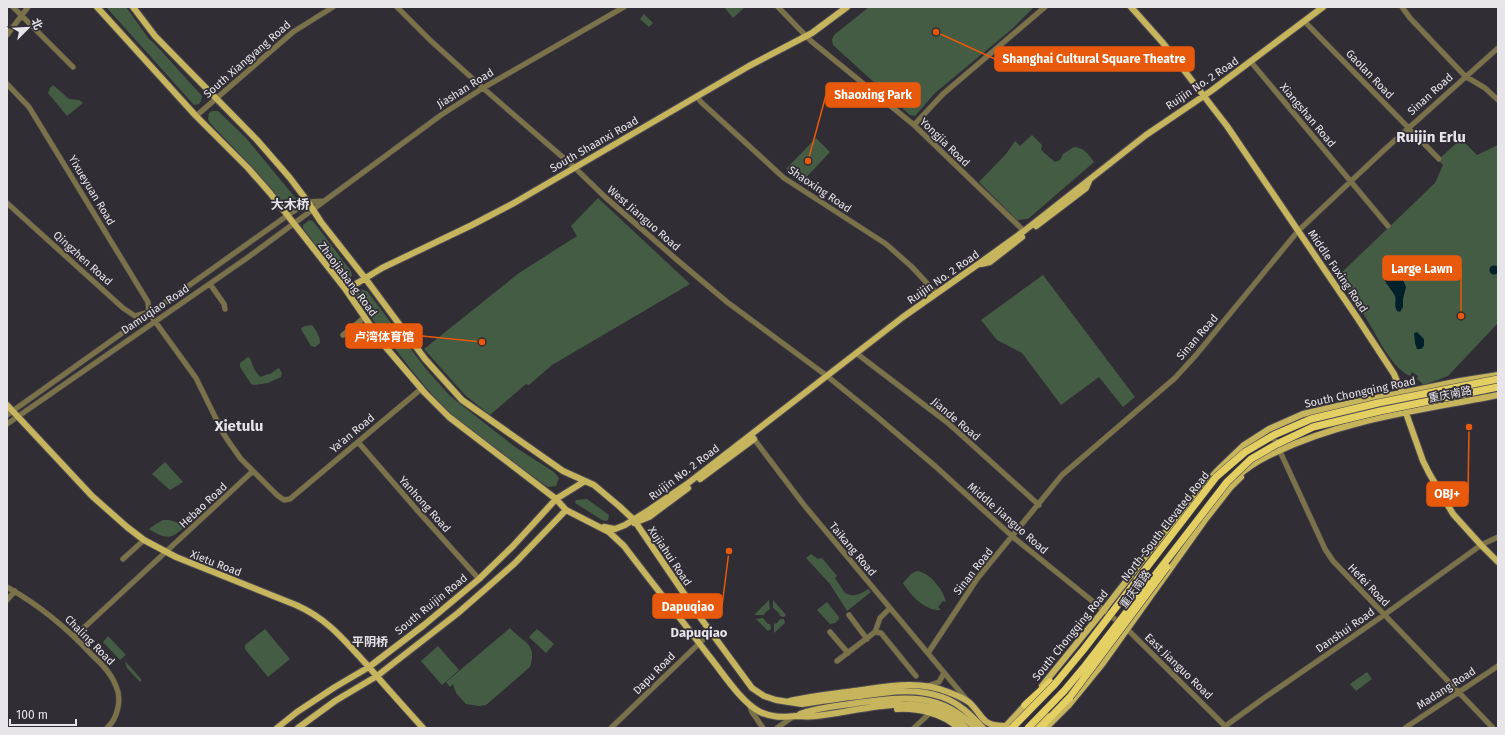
<svg xmlns="http://www.w3.org/2000/svg" width="1505" height="735" font-family="'Fira Sans','Noto Sans SC',sans-serif">
<style>
.green{fill:#445c44}
.water{fill:#002129}
.lines{fill:none;stroke-linecap:round;stroke-linejoin:round}
.minor-casing{stroke:#4e4a52;stroke-width:6}
.major-casing{stroke:#4e4a52;stroke-width:8}
.highway-casing{stroke:#4e4a52;stroke-width:8}
.minor{stroke:#7b724a;stroke-width:5}
.major{stroke:#c6b55c;stroke-width:6}
.highway{stroke:#e4cf62;stroke-width:7}
.highway-bridge-casing{stroke:#4e4a52;stroke-width:8;stroke-linecap:butt}
.highway-bridge{stroke:#e4cf62;stroke-width:7}
.labels{text-anchor:middle;stroke-width:3.5;stroke-linejoin:round;paint-order:stroke}
.street-label{font-size:11px;fill:#e7e4ea;stroke:#312d35}
.neighbourhood-label{font-size:12px;font-weight:bold;fill:#e7e4ea;stroke:#312d35}
.quarter-label{font-size:13px;font-weight:bold;fill:#e7e4ea;stroke:#312d35}
.district-label{font-size:15px;font-weight:bold;fill:#e7e4ea;stroke:#312d35}
.leader{fill:none;stroke:#e8590c;stroke-width:1.5}
.callout-dot{fill:#e8590c;stroke:#312d35;stroke-width:1.5}
.callout{fill:#e8590c;stroke:#e8590c;stroke-width:1.5}
.callout-label{font-size:12px;text-anchor:middle;font-weight:bold;fill:#fff}
</style>
<rect width="100%" height="100%" fill="#312d35"/>
<path class="green" d="M106 7H126L149 39 154 43 202 96 201 101 199 104 194 105Z
M724 7H745L733 18Z
M869 7H1034L1012 29 935 93 915 116 910 115 833 45 832 40 834 35Z
M644 14 653 23 649 27 640 19Z
M53 85 69 99 79 100 83 103 67 116 48 93 50 88Z
M212 111H218L246 138 298 201 297 205 288 209 255 170 210 123 208 119 209 113Z
M1032 135 1042 145 1041 150 1055 162 1060 160 1063 154 1074 147C1085 148 1088 154 1094 162L1028 219 1017 220 979 182 1006 154 1015 141 1020 146Z
M816 138 830 152 801 183 786 169Z
M1461 139 1477 155 1498 145V323L1448 376 1424 385 1417 379 1418 376 1412 372 1410 376C1390 367 1376 333 1364 315 1356 301 1347 289 1338 276L1435 183 1443 165 1438 160Z
M598 198 690 284 552 365 529 385 526 384 490 415 465 395 424 349 519 273 577 236 571 226Z
M309 220 313 221 351 271 352 276 347 281 342 280 303 228V225Z
M1043 275 1135 397 1123 407 1099 377 1061 405 1022 353 997 340 981 320Z
M360 289 367 291 426 369 450 396 515 447 554 472 559 478 556 486 548 487 507 459 500 451 491 448 446 411 413 372 356 298V293Z
M312 325C316 330 320 336 320 343L315 347 311 346 302 331 301 328 305 326Z
M248 357 250 358 254 369 260 377 268 374H270L277 369 279 368 282 373 281 377 268 383 254 385 251 384 240 367V363Z
M165 462 183 482 170 490 152 474Z
M587 499 609 515 608 520 606 521 602 520 575 503 576 500Z
M163 520C172 520 178 521 183 528 170 541 164 538 149 529L156 524Z
M811 554 818 559 822 558 837 576 835 578 845 593C854 598 860 594 868 589L871 592 847 611 830 584 806 558Z
M917 571C930 573 943 589 946 602L943 601 938 607 941 610C925 611 911 596 903 583L911 574Z
M769 600 770 609 766 612 764 615H754Z
M773 600 786 615 784 617 780 616 779 613 773 608Z
M827 602 839 617V619L835 623 830 624 817 610Z
M763 618 768 624H770L771 629 768 631 756 619Z
M780 619H784L785 623 774 633V624L777 623Z
M510 628C522 642 538 643 530 667L486 705 479 706 466 704 456 693 453 684 450 687 446 682Z
M265 629 290 659 268 677 245 649V645Z
M537 629 554 644 546 653 529 637Z
M108 636 126 655 120 660 103 642Z
M438 646 459 670 442 685 421 661Z
M125 661 142 680 140 682 127 668Z
M1367 672 1372 679 1356 691 1350 684Z"/>
<path class="water" d="M1489.5 270a4.5 4.5 0 1 1 9 0a4.5 4.5 0 1 1-9 0Z
M1395 267 1398 268 1406 287 1403 299V307L1400 312 1397 311C1393 304 1397 302 1395 296 1388 283 1374 275 1395 267Z
M1417 332 1424 339V346L1421 349H1417L1415 343 1414 333Z"/>
<g class="lines">
<defs>
<path id="minor" d="M13 7 73 67
M397 7 431 41 483 88 574 167 605 197 676 259 727 302 827 376 875 415 935 466 1013 537 1127 629 1227 728
M778 7 811 41 914 125 1024 231
M1402 7 1410 18 1465 76 1485 88 1498 100
M1304 21 1439 159
M7 35 28 7
M1251 62 1388 226
M7 84 29 107 148 302 149 313 196 378 223 433 231 445 241 459 277 495 284 500 290 499 421 389
M697 97 701 102 784 178 886 244 912 267 936 293
M196 116 293 32 333 7
M914 125 943 94 1045 7
M7 203 123 308 135 316 146 313
M210 284 224 304 225 309
M343 335 365 317
M856 353 948 423 1039 505
M7 415 288 215 308 202 324 201
M7 424 247 258 441 115 483 88 624 7
M1272 434 1325 549 1333 561 1493 728
M754 439 804 505 967 700
M358 442 417 510 479 579
M123 559 144 540
M7 587C39 605 67 628 92 655 102 664 111 673 116 686 122 699 118 718 107 728
M7 600 15 591
M849 615 867 639
M830 632 848 653
M875 632 881 633 916 676
M75 636 253 471
M928 653 977 579 1062 475 1175 378 1196 355 1298 231 1383 151 1498 48
M837 661 875 632 880 618 890 608
M927 686 939 682 944 673
M749 704 752 712 763 728
M1224 727 1264 698 1384 615 1481 545 1498 537
M611 728 711 632
M777 728 794 716
M914 728 930 713
M1405 728 1498 666"/>
<path id="major" d="M97 7 196 116 248 168 270 193 346 290 383 344 425 393 449 417 556 499 566 510 609 532 624 546C652 583 681 619 709 656 723 673 740 701 760 712 773 718 781 717 795 716 802 716 809 717 816 716 863 711 930 687 966 728
M133 7 155 36 257 140 290 178 308 202 321 222 365 278 425 359 462 400 563 471 594 485 619 506 634 520 702 620 752 688 764 696 776 700 802 704C821 701 841 698 860 696 887 692 915 687 942 697 959 703 971 715 983 728
M1131 7 1163 43 1227 126 1356 316 1394 374 1402 393 1406 413 1423 461 1429 473 1453 514 1481 545 1498 562
M1036 226 1086 188 1089 181
M981 264 990 262 1022 237
M346 290 382 268 472 225 514 203 749 66 812 33 847 7
M7 405 92 496 127 527 144 540 176 557 296 605C328 619 345 641 368 666 386 687 404 707 423 728
M1236 478C1247 467 1261 459 1274 453 1344 419 1423 410 1498 395
M700 479 754 439 751 435
M634 523 649 517 688 488
M604 527 615 529 625 525 649 510 687 484 903 317 977 265 1024 231 1146 135 1211 91 1323 7
M1042 686 1103 611 1152 548 1216 472 1244 445 1269 429 1303 414 1342 405 1460 381 1498 375
M790 701C811 696 833 694 854 691 885 687 918 679 948 692 955 695 964 698 970 703 985 718 981 726 1006 726
M897 709C918 708 943 713 958 728
M800 714C819 707 838 706 857 703 903 697 940 691 975 728
M277 728 297 712 335 687 369 667 424 625 479 579 513 546 556 499 585 481
M298 728 335 701 377 676 458 613 515 563 566 510
M1004 728 1028 702
M1035 728 1047 716
M1046 728 1068 706 1103 663 1205 520 1230 488 1241 477"/>
<path id="highway" d="M1025 705 1050 682
M1040 728 1070 697"/>
</defs>
<use href="#minor" class="minor-casing"/>
<use href="#major" class="major-casing"/>
<use href="#highway" class="highway-casing"/>
<use href="#minor" class="minor"/>
<use href="#major" class="major"/>
<use href="#highway" class="highway"/>
<defs>
<path id="highway-bridge" d="M1070 697 1167 567
M1012 728 1055 684 1084 649 1216 477 1245 452 1274 435 1311 419 1378 403 1498 379
M1028 728 1064 691 1085 666 1227 482 1251 459 1277 444 1313 427 1380 411 1498 387"/>
</defs>
<use href="#highway-bridge" class="highway-bridge-casing"/>
<use href="#highway-bridge" class="highway-bridge"/>
</g>
<g class="labels">
<g class="street-label">
<text transform="translate(247 59) rotate(-41)" y="4">South Xiangyang Road</text>
<text transform="translate(1370 74) rotate(46)" y="4">Gaolan Road</text>
<text transform="translate(1202 83) rotate(-34)" y="4">Ruijin No. 2 Road</text>
<text transform="translate(465 88) rotate(-32)" y="4">Jiashan Road</text>
<text transform="translate(1430 94) rotate(-42)" y="4">Sinan Road</text>
<text transform="translate(1308 115) rotate(50)" y="4">Xiangshan Road</text>
<text transform="translate(945 142) rotate(44)" y="4">Yongjia Road</text>
<text transform="translate(594 144) rotate(-30)" y="4">South Shaanxi Road</text>
<text transform="translate(820 189) rotate(34)" y="4">Shaoxing Road</text>
<text transform="translate(92 190) rotate(59)" y="4">Yixueyuan Road</text>
<text transform="translate(644 218) rotate(41)" y="4">West Jianguo Road</text>
<text transform="translate(83 258) rotate(42)" y="4">Qingzhen Road</text>
<text transform="translate(1338 271) rotate(56)" y="4">Middle Fuxing Road</text>
<text transform="translate(943 277) rotate(-35)" y="4">Ruijin No. 2 Road</text>
<text transform="translate(348 279) rotate(53)" y="4">Zhaojiabang Road</text>
<text transform="translate(155 309) rotate(-34)" y="4">Damuqiao Road</text>
<text transform="translate(1197 337) rotate(-49)" y="4">Sinan Road</text>
<text transform="translate(1360 392) rotate(-12)" y="4">South Chongqing Road</text>
<text transform="translate(1450 394) rotate(-11)" y="4">重庆南路</text>
<text transform="translate(956 419) rotate(40)" y="4">Jiande Road</text>
<text transform="translate(352 433) rotate(-40)" y="4">Ya'an Road</text>
<text transform="translate(684 472) rotate(-37)" y="4">Ruijin No. 2 Road</text>
<text transform="translate(425 504) rotate(48)" y="4">Yanhong Road</text>
<text transform="translate(203 505) rotate(-43)" y="4">Hebao Road</text>
<text transform="translate(1008 518) rotate(41)" y="4">Middle Jianguo Road</text>
<text transform="translate(1165 526) rotate(-52)" y="4">North-South Elevated Road</text>
<text transform="translate(853 549) rotate(50)" y="4">Taikang Road</text>
<text transform="translate(670 556) rotate(56)" y="4">Xujiahui Road</text>
<text transform="translate(216 563) rotate(21)" y="4">Xietu Road</text>
<text transform="translate(973 571) rotate(-52)" y="4">Sinan Road</text>
<text transform="translate(1369 585) rotate(46)" y="4">Hefei Road</text>
<text transform="translate(1135 589) rotate(-54)" y="4">重庆南路</text>
<text transform="translate(431 604) rotate(-39)" y="4">South Ruijin Road</text>
<text transform="translate(1345 630) rotate(-35)" y="4">Danshui Road</text>
<text transform="translate(1070 635) rotate(-51)" y="4">South Chongqing Road</text>
<text transform="translate(90 640) rotate(45)" y="4">Chaling Road</text>
<text transform="translate(1179 666) rotate(44)" y="4">East Jianguo Road</text>
<text transform="translate(654 673) rotate(-45)" y="4">Dapu Road</text>
<text transform="translate(1446 688) rotate(-33)" y="4">Madang Road</text>
</g>
<g class="neighbourhood-label">
<text x="370" y="646">平阴桥</text>
</g>
<g class="quarter-label">
<text x="290" y="209">大木桥</text>
<text x="699" y="637">Dapuqiao</text>
</g>
<g class="district-label">
<text x="1431" y="142">Ruijin Erlu</text>
<text x="239" y="431">Xietulu</text>
</g>
</g>
<path class="leader" d="M936 32L995 59M808 161L826 95M1461 316L1461 268M482 342L422 336M1469 427L1468 494M729 551L722 606"/>
<g class="callout-dot">
<circle cx="936" cy="32" r="4"/>
<circle cx="808" cy="161" r="4"/>
<circle cx="1461" cy="316" r="4"/>
<circle cx="482" cy="342" r="4"/>
<circle cx="1469" cy="427" r="4"/>
<circle cx="729" cy="551" r="4"/>
</g>
<g class="callout">
<rect x="995" y="47" width="199" height="24" rx="4"/>
<rect x="826" y="83" width="94" height="24" rx="4"/>
<rect x="1383" y="256" width="78" height="24" rx="4"/>
<rect x="346" y="324" width="76" height="24" rx="4"/>
<rect x="1427" y="482" width="41" height="24" rx="4"/>
<rect x="653" y="594" width="69" height="24" rx="4"/>
</g>
<g class="callout-label">
<text x="1094" y="63">Shanghai Cultural Square Theatre</text>
<text x="873" y="99">Shaoxing Park</text>
<text x="1422" y="273">Large Lawn</text>
<text x="384" y="341">卢湾体育馆</text>
<text x="1447" y="498">OBJ+</text>
<text x="688" y="611">Dapuqiao</text>
</g>
<rect width="1505" height="735" fill="none" stroke="#e7e4ea" stroke-width="16"/>
<g transform="translate(28 28) rotate(66)" stroke="#312d35" stroke-width="3" paint-order="stroke">
<path d="M0-3L7 15L0 10L-7 15Z" fill="#e7e4ea"/>
<text y="-6" font-size="11" font-weight="bold" text-anchor="middle" fill="#e7e4ea">北</text>
</g>
<path d="M10 719v6h66v-6" fill="none" stroke="#e7e4ea" stroke-width="2"/>
<text x="16" y="719" font-size="12" fill="#e7e4ea" stroke="#312d35" stroke-width="3" paint-order="stroke">100 m</text>
</svg>
